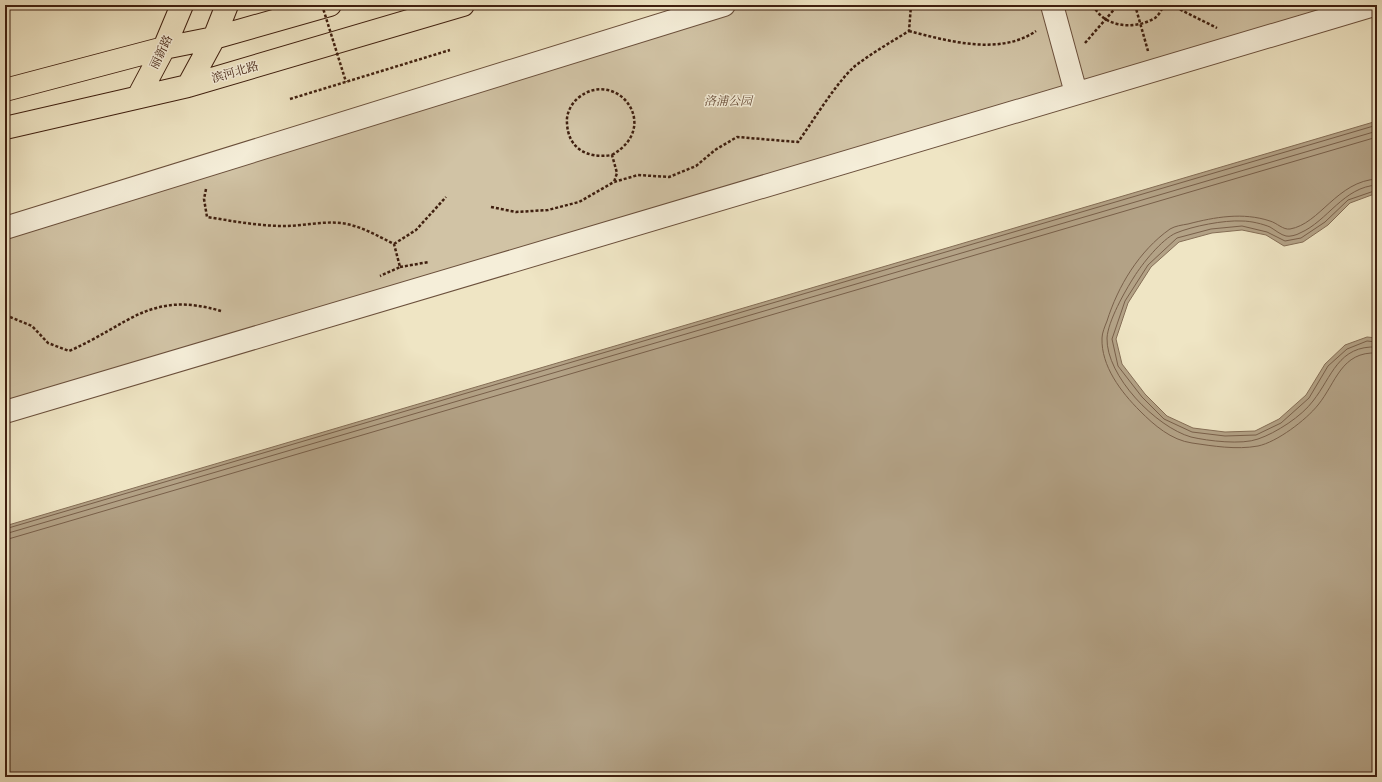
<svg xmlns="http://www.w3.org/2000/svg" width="1382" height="782" font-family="'IM FELL Great Primer','Noto Serif SC',serif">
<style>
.green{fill:#d1c3a5;stroke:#88715a}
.water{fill:#b3a286;stroke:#856e56}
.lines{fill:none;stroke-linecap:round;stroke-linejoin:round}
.shore{stroke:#79604a;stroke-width:1}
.minor-casing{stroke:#6b503c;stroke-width:24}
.major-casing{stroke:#3f1f0f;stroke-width:24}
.path{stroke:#3f1f0f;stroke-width:2.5;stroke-dasharray:3 2;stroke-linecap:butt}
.minor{stroke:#f5eed9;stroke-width:22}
.major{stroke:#efe5c4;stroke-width:22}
.path-bridge{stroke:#3f1f0f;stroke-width:2.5;stroke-dasharray:3 2;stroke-linecap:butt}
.labels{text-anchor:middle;stroke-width:3;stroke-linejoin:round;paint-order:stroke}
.street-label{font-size:12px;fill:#3f1f0f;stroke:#f5eed9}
.park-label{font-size:12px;font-style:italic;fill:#644834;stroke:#f5eed9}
</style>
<rect width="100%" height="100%" fill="#efe5c4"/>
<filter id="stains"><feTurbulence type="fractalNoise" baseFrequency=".005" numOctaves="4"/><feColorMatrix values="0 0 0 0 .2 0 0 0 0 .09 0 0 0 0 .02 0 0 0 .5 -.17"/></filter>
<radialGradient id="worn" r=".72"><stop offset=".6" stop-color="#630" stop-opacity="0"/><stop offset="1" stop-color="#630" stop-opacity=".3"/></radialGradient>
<path class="green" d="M724 5H1374L5 412V228Z"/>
<path class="water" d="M1377 121V193L1350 203 1328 225 1303 242 1284 246 1266 235 1242 230 1212 233 1179 242 1151 267 1128 303 1116 339 1122 364 1145 394 1167 416 1193 428 1225 432 1255 431 1279 419 1306 395 1325 364 1345 345 1367 337 1377 338V777H5V526Z"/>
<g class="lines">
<path class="shore" d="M1377 179C1337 181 1320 224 1290 229 1283 230 1277 223 1270 221 1243 212 1215 217 1188 224 1182 225 1175 226 1170 229 1139 251 1118 286 1107 321 1105 326 1102 333 1102 338 1101 366 1121 392 1140 411 1154 425 1171 440 1192 443 1213 446 1236 450 1258 446 1277 442 1306 420 1318 405 1336 383 1341 351 1377 353
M1377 185C1343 187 1328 221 1300 233 1297 235 1289 237 1286 236 1281 235 1275 230 1270 227 1263 224 1251 221 1242 221 1224 220 1193 226 1176 233 1162 239 1142 264 1134 277 1125 291 1108 321 1107 338 1106 376 1156 427 1191 437 1208 441 1242 445 1258 439 1276 433 1302 416 1313 401 1332 377 1338 345 1377 347
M1377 190 1348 200 1325 222 1301 238 1285 241 1267 232 1242 226 1211 229 1177 238 1148 265 1125 301 1112 339 1118 366 1142 397 1164 419 1192 432 1225 436 1256 435 1281 423 1309 398 1328 366 1347 349 1367 341 1377 342
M5 529 1377 125
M5 534 1377 131
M5 540 1377 137"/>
<defs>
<path id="minor" d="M1052 5 1076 93
M5 228 724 5
M5 412 1374 5"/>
<path id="major" d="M188 86 214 38 227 5
M5 90 164 48 214 38 330 5
M138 97 164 48 182 5
M5 128 188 86 463 5"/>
</defs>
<use href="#minor" class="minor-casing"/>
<use href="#major" class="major-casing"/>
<path class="path" d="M1093 5C1104 28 1135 30 1155 18 1159 15 1162 9 1164 5
M1135 5 1148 51
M1171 5 1217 28
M909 31C948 41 1000 56 1036 31
M1085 43 1118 5
M290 99 450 50
M612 155C663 126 616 67 578 98 571 104 566 114 567 123 568 149 588 159 612 155L617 173 614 182
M206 189 204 199 207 217C233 221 258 226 284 226 306 226 330 219 351 225 366 229 380 237 394 244L400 267 380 276
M491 207 516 212 548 210 579 202 614 182 638 175 669 177 696 166 715 150 737 137 798 142C814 120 835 84 855 66 872 53 891 42 909 31L911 5
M394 244 416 230 446 197
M400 267 429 262
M5 317H10L32 326 48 343 69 351C129 325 150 290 221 311"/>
<use href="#minor" class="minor"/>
<use href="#major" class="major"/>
<path class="path-bridge" d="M322 5 346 82"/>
</g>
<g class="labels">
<g class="street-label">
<text transform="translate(161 52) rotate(-64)" y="4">丽新路</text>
<text transform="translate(235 72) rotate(-16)" y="4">滨河北路</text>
</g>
<g class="park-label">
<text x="728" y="105">洛浦公园</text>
</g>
</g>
<rect width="1382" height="782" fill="none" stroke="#efe5c4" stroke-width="20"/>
<rect x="6" y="6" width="1370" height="770" fill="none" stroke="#3f1f0f" stroke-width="2"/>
<rect x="10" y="10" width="1362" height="762" fill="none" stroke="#3f1f0f"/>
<rect width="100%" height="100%" filter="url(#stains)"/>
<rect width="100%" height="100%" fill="url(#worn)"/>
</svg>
